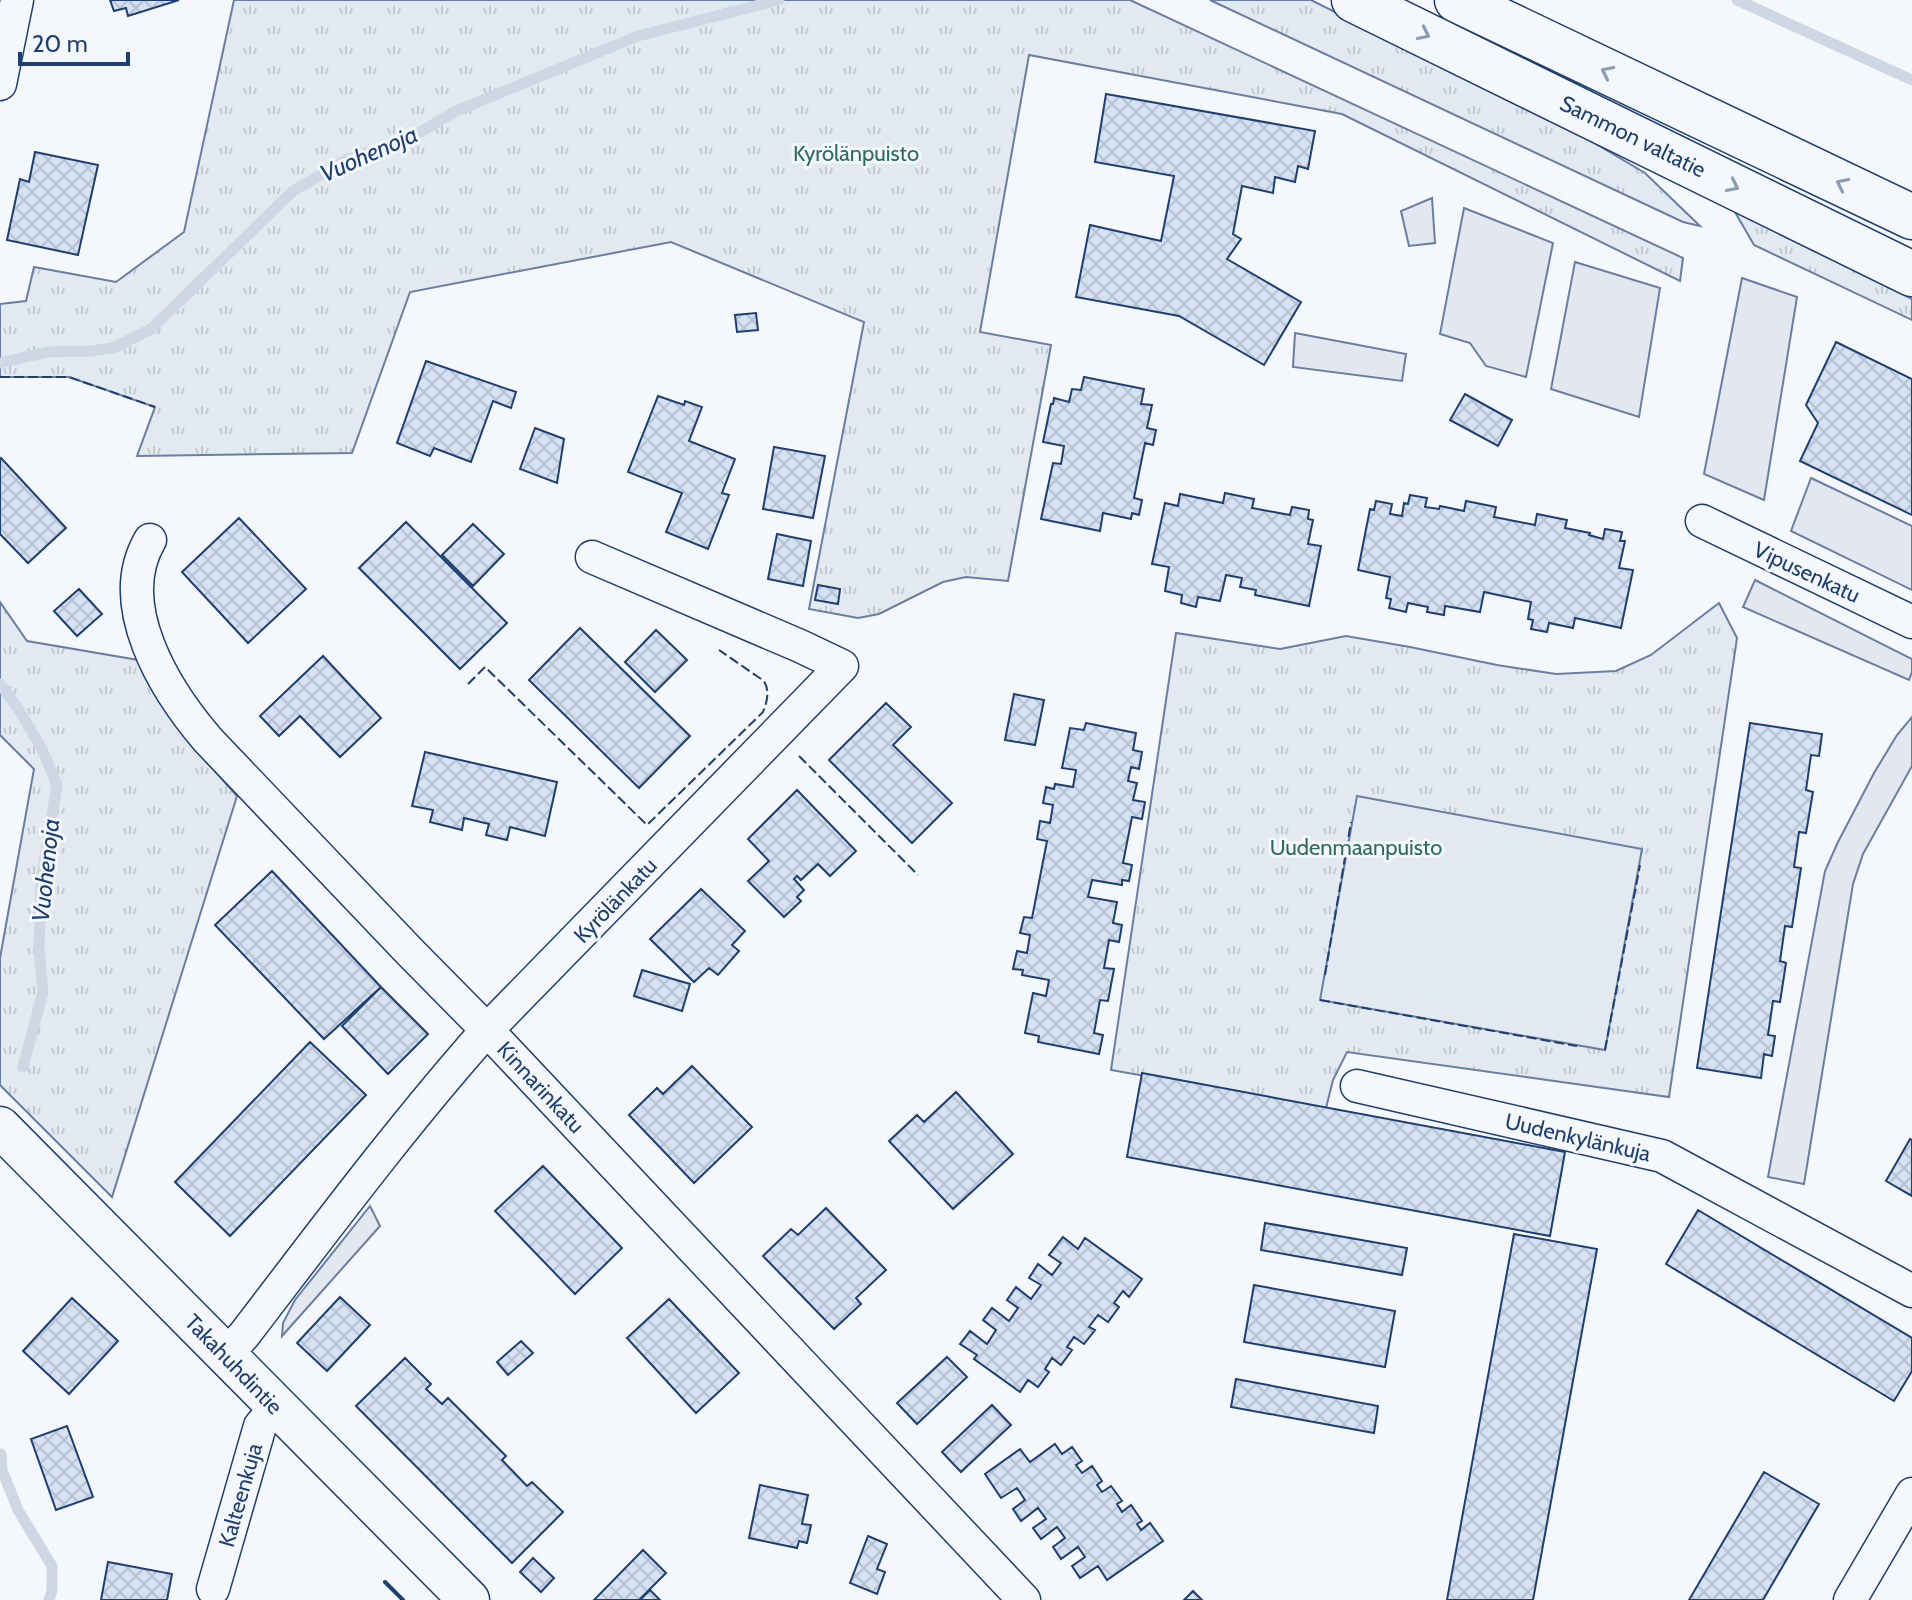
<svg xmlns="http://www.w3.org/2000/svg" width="1912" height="1600" font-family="Cabin,sans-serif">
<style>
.grass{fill:url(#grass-tufts);stroke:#687fa3;stroke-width:2}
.garden{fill:#e3e9f0;stroke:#687fa3;stroke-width:2}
.parking{fill:#e3e8f0;stroke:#687fa3;stroke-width:2}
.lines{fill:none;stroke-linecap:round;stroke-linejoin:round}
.stream{stroke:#cfd7e4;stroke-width:11}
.building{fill:url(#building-cross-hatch);stroke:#1d3f73;stroke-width:2}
.minor-casing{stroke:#1d3f73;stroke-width:35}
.tertiary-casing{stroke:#1d3f73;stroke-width:43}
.primary-casing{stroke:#1d3f73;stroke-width:47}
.minor{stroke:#f4f7fb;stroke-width:32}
.tertiary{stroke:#f4f7fb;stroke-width:40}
.primary{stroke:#f4f7fb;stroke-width:44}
.fence{stroke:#1d3f73;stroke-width:2;stroke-dasharray:10 4;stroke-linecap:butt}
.wall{stroke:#1d3f73;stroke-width:4}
.oneway{stroke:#889bb7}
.labels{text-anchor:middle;stroke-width:6;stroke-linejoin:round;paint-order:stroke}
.street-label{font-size:22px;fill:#1d3f73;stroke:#f4f7fb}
.park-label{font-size:22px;fill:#2c6c60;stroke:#f4f7fb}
.water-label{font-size:24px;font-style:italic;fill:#1d3f73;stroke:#f4f7fb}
</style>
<defs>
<pattern id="grass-tufts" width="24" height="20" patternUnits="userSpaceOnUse" patternTransform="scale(2)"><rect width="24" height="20" fill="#e3e9f0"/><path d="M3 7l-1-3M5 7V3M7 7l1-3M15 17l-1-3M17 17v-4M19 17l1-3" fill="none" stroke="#c2c9d1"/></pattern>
<pattern id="building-cross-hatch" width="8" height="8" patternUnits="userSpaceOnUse" patternTransform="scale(2)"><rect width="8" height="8" fill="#d5e0f0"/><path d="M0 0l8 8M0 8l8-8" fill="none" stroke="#b6c1d1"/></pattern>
</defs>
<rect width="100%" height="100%" fill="#f4f7fb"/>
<path class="grass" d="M234 0H1130L1683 258 1680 281 1342 114 1029 55 980 332 1051 345 1008 581 966 577 943 582 879 614 858 618 809 609 864 322 671 242 410 292 352 453 137 456 155 407 69 377H0V304L26 301 34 267 116 282 184 232Z
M1210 0H1311L1574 131 1645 173 1700 226 1683 222Z
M1735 212 1912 299V320L1754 245Z
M0 602 27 641 144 661 188 741 237 796 112 1197 0 1085V958L34 769 0 735Z
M1719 603 1737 638 1669 1097 1347 1052 1333 1080 1326 1108 1111 1070 1176 633 1280 649 1346 636 1410 647 1497 665 1556 674 1616 671 1651 655Z"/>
<path class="garden" d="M1357 796 1642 849 1605 1050 1320 1000Z"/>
<path class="parking" d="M1432 198 1435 243 1409 246 1401 211Z
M1464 208 1553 243 1526 377 1486 366 1470 343 1440 334Z
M1575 262 1660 288 1639 417 1551 389Z
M1742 278 1797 297 1764 500 1704 474Z
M1295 333 1406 354 1402 381 1293 367Z
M1811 478 1912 526V590L1791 531Z
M1755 580 1912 659V672L1909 680 1743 607Z
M1912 717V766L1863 854 1853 884 1804 1184 1768 1177 1825 871 1838 842 1874 773 1897 735Z
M370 1206 380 1226 282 1336 283 1323 295 1300Z"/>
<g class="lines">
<path class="stream" d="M1737 0 1912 80
M0 363 48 352 91 351 113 348 151 329 293 191 348 159 407 140 454 112 638 36 779 0
M0 684 19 710 42 749 57 785 41 882 39 949 43 992 23 1067
M1 1454 2 1470 18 1510 52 1566V1591L49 1600"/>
</g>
<path class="building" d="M110 0H179L128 16 126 8 114 11Z
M1106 94 1315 131 1308 169 1298 166 1295 182 1275 177 1273 193 1242 186 1233 234 1241 239 1227 259 1301 302 1264 365 1179 316 1076 297 1090 225 1161 241 1174 176 1095 162Z
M35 152 98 165 78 255 7 240 20 179 29 182Z
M756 313 758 330 737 332 735 315Z
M1836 342 1912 379V515L1800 461 1818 423 1806 405Z
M426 361 516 392 511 408 493 401 471 462 434 448 430 456 397 443Z
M1084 377 1144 389 1141 404 1152 405 1147 428 1156 430 1153 445 1145 443 1134 498 1142 500 1139 515 1132 513 1131 519 1103 513 1100 531 1041 519 1053 463 1061 464 1064 446 1043 442 1051 404H1053L1054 398 1069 402 1072 389 1081 390Z
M1465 394 1512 420 1498 446 1450 420Z
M658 396 684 405 685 401 702 407 689 441 735 459 722 493 729 495 708 549 666 532 682 493 628 472Z
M535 428 564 439 557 483 520 469Z
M774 447 825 456 813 518 763 509Z
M1 458 66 528 28 563 0 534V459Z
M1225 493 1254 499 1252 508 1290 515 1292 507 1309 510 1308 519 1313 520 1308 544 1321 546 1309 606 1255 595 1256 590 1240 587 1242 578 1226 575 1220 601 1198 597 1196 607 1181 603 1182 595 1165 591 1169 567 1152 564 1165 503 1178 506 1180 494 1223 503Z
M1410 495 1427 498 1425 507 1439 509 1440 506 1464 511 1466 501 1496 507 1494 517 1535 525 1537 514 1567 520 1565 528 1590 533 1589 535 1603 539 1605 529 1622 532 1620 541H1625L1619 568 1633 570 1621 628 1575 618 1573 628 1549 623 1547 632 1531 629 1533 620 1528 619 1531 602 1484 592 1480 612 1445 606 1444 615 1427 612 1428 607 1408 603 1406 612 1389 608 1391 599 1386 598 1390 577 1358 570 1370 509 1374 510 1376 501 1392 504 1390 514 1402 516 1404 503 1408 504Z
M239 518 306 589 248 643 182 572Z
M406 522 507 623 460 669 359 568Z
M473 524 504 554 473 586 442 555Z
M777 534 811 541 803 586 768 579Z
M818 585 840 589 838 604 815 600Z
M79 589 102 614 77 636 54 611Z
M580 628 690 736 639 788 529 680Z
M656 630 687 660 655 692 625 662Z
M323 656 381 718 340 757 300 716 279 736 260 716Z
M1014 694 1044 700 1035 745 1005 740Z
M886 703 911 727 893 745 952 803 912 843 829 760Z
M1086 723 1136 733 1133 750 1142 752 1139 769 1131 767 1128 781 1137 783 1133 800 1145 802 1142 819 1132 817 1123 863 1132 865 1129 881 1122 880V885L1092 880 1088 897 1117 902 1113 923 1122 925 1119 942 1109 940 1104 968 1114 969 1108 1001 1100 1000 1094 1033 1103 1035 1099 1054 1038 1042 1039 1036 1025 1033 1033 993 1046 996 1049 980 1022 975 1023 970 1013 969 1017 951 1027 953 1030 935 1020 933 1024 917 1032 918 1047 841 1037 839 1040 821 1050 823 1053 805 1043 803 1046 787 1054 789 1055 784 1073 787 1076 770 1062 768 1070 728 1084 730Z
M1750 723 1822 734 1819 756 1811 755 1806 790 1813 792 1806 833 1799 832 1794 867 1801 868 1792 927 1785 926 1780 961 1786 963 1780 1002 1773 1001 1768 1035 1775 1036 1772 1056 1764 1054 1761 1078 1697 1068Z
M425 752 557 782 545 836 510 827 507 840 486 835 489 824 464 818 462 830 430 822 433 810 412 806Z
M797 790 856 851 830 876 818 864 801 880 797 876 794 879 804 890 797 897 801 901 784 917 748 881 769 861 748 839Z
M272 871 381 987 324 1039 215 925Z
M701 889 745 931 732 945 739 951 718 975 709 968 694 982 650 939Z
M642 970 690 984 682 1011 634 996Z
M381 987 428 1034 388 1074 342 1026Z
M310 1042 366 1095 230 1236 175 1182Z
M692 1066 752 1127 694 1183 629 1115 657 1088 663 1094Z
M1142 1073 1565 1152 1550 1236 1127 1157Z
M956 1092 1013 1154 953 1209 889 1141 917 1115 924 1122Z
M1910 1139 1912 1140V1196L1886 1181Z
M543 1166 622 1248 575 1294 495 1211Z
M826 1208 886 1270 856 1298 861 1304 834 1329 763 1256 791 1229 798 1235Z
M1698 1210 1912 1338V1371L1894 1401 1666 1264Z
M1265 1223 1407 1248 1402 1275 1261 1250Z
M1514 1234 1597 1249 1533 1600H1447Z
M1063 1237 1078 1249 1085 1238 1142 1279 1129 1297 1123 1291 1114 1303 1119 1307 1108 1322 1098 1315 1089 1327 1095 1330 1084 1344 1074 1337 1067 1347 1072 1350 1061 1365 1052 1358 1045 1369 1049 1372 1038 1387 1028 1380 1020 1392 974 1359 977 1355 960 1344 970 1331 987 1344 996 1330 983 1320 992 1308 1009 1321 1018 1308 1007 1300 1016 1287 1031 1299 1041 1285 1029 1278 1038 1264 1052 1275 1061 1263 1049 1255Z
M1254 1285 1395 1311 1385 1367 1244 1342Z
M340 1297 370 1325 327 1371 297 1343Z
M72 1298 118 1341 69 1394 23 1351Z
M669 1299 739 1373 696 1413 627 1338Z
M521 1341 533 1353 508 1375 497 1362Z
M947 1357 967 1377 917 1424 897 1403Z
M405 1358 431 1384 426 1389 442 1404 448 1398 506 1456 502 1460 527 1486 532 1482 563 1512 512 1563 356 1406Z
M1236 1379 1378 1406 1374 1433 1231 1407Z
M992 1405 1011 1425 961 1472 942 1452Z
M67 1426 93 1497 56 1510 31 1439Z
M1055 1444 1062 1454 1072 1447 1082 1461 1076 1465 1082 1473 1092 1466 1102 1481 1097 1485 1102 1492 1111 1486 1122 1501 1117 1504 1122 1512 1131 1505 1142 1521 1137 1524 1141 1530 1150 1523 1163 1541 1107 1580 1098 1566 1080 1578 1072 1566 1085 1557 1078 1547 1061 1559 1053 1547 1065 1538 1057 1527 1041 1539 1033 1528 1046 1519 1038 1508 1021 1521 1013 1509 1025 1500 1017 1488 1001 1498 985 1474 1020 1449 1030 1462Z
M1764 1472 1819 1504 1763 1600H1689Z
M760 1485 808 1495 802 1524 811 1525 807 1543 799 1541 797 1548 749 1538Z
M868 1536 887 1544 877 1569 885 1572 877 1594 850 1583Z
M643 1550 666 1573 639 1600H594Z
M533 1558 554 1578 541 1592 520 1572Z
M108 1562 172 1574 167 1600H101Z
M650 1590 660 1600H640Z
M1193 1591 1202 1600H1184Z"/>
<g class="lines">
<defs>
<path id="minor" d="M0 84 17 0
M1702 521 1912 622
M150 540C112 605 165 690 208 740L410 952 487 1030 1024 1600
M1357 1086 1662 1156 1912 1291
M226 1355 244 1335C323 1232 401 1127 487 1030L842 666 800 646 592 557
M213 1589 260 1426 276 1407
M1850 1600 1912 1494"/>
<path id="tertiary" d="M0 1127 469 1600"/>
<path id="primary" d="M1354 0 1912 274
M1457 0 1912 217"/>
</defs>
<use href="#minor" class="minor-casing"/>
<use href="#tertiary" class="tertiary-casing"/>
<use href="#primary" class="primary-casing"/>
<use href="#minor" class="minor"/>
<use href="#tertiary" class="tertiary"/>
<use href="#primary" class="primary"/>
<path class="fence" d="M0 377H69L155 407
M468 684 485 667 647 825 763 712C767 702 770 691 764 681L719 650
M799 756 918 875
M1325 975 1351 822
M1320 1000 1577 1046
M1605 1050 1640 865"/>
<path class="wall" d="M385 1582 403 1600"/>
</g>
<defs><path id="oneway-chevron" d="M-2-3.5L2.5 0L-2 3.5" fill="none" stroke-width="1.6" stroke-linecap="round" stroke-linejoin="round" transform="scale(2)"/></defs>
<g class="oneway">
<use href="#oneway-chevron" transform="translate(1424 34) rotate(26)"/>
<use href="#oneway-chevron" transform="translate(1607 72) rotate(-154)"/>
<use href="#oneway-chevron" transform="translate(1842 184) rotate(-154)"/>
<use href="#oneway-chevron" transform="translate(1733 186) rotate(26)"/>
</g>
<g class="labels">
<g class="street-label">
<text transform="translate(1633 136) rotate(26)" y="8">Sammon valtatie</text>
<text transform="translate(1807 572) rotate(25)" y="8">Vipusenkatu</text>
<text transform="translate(615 900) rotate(-46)" y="8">Kyrölänkatu</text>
<text transform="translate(541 1087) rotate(47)" y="8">Kinnarinkatu</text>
<text transform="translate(1578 1137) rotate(13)" y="8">Uudenkylänkuja</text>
<text transform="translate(234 1364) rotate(46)" y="8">Takahuhdintie</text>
<text transform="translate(240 1495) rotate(-74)" y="8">Kalteenkuja</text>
</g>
<g class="park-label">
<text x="856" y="161">Kyrölänpuisto</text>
<text x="1356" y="855">Uudenmaanpuisto</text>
</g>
<g class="water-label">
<text transform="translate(369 154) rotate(-24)" y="8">Vuohenoja</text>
<text transform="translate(46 870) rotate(-84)" y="8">Vuohenoja</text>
</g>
</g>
<path d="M20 52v12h108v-12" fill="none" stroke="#1d3f73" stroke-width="4"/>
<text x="32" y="52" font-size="24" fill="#1d3f73" stroke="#f4f7fb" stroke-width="6" paint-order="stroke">20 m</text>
</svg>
